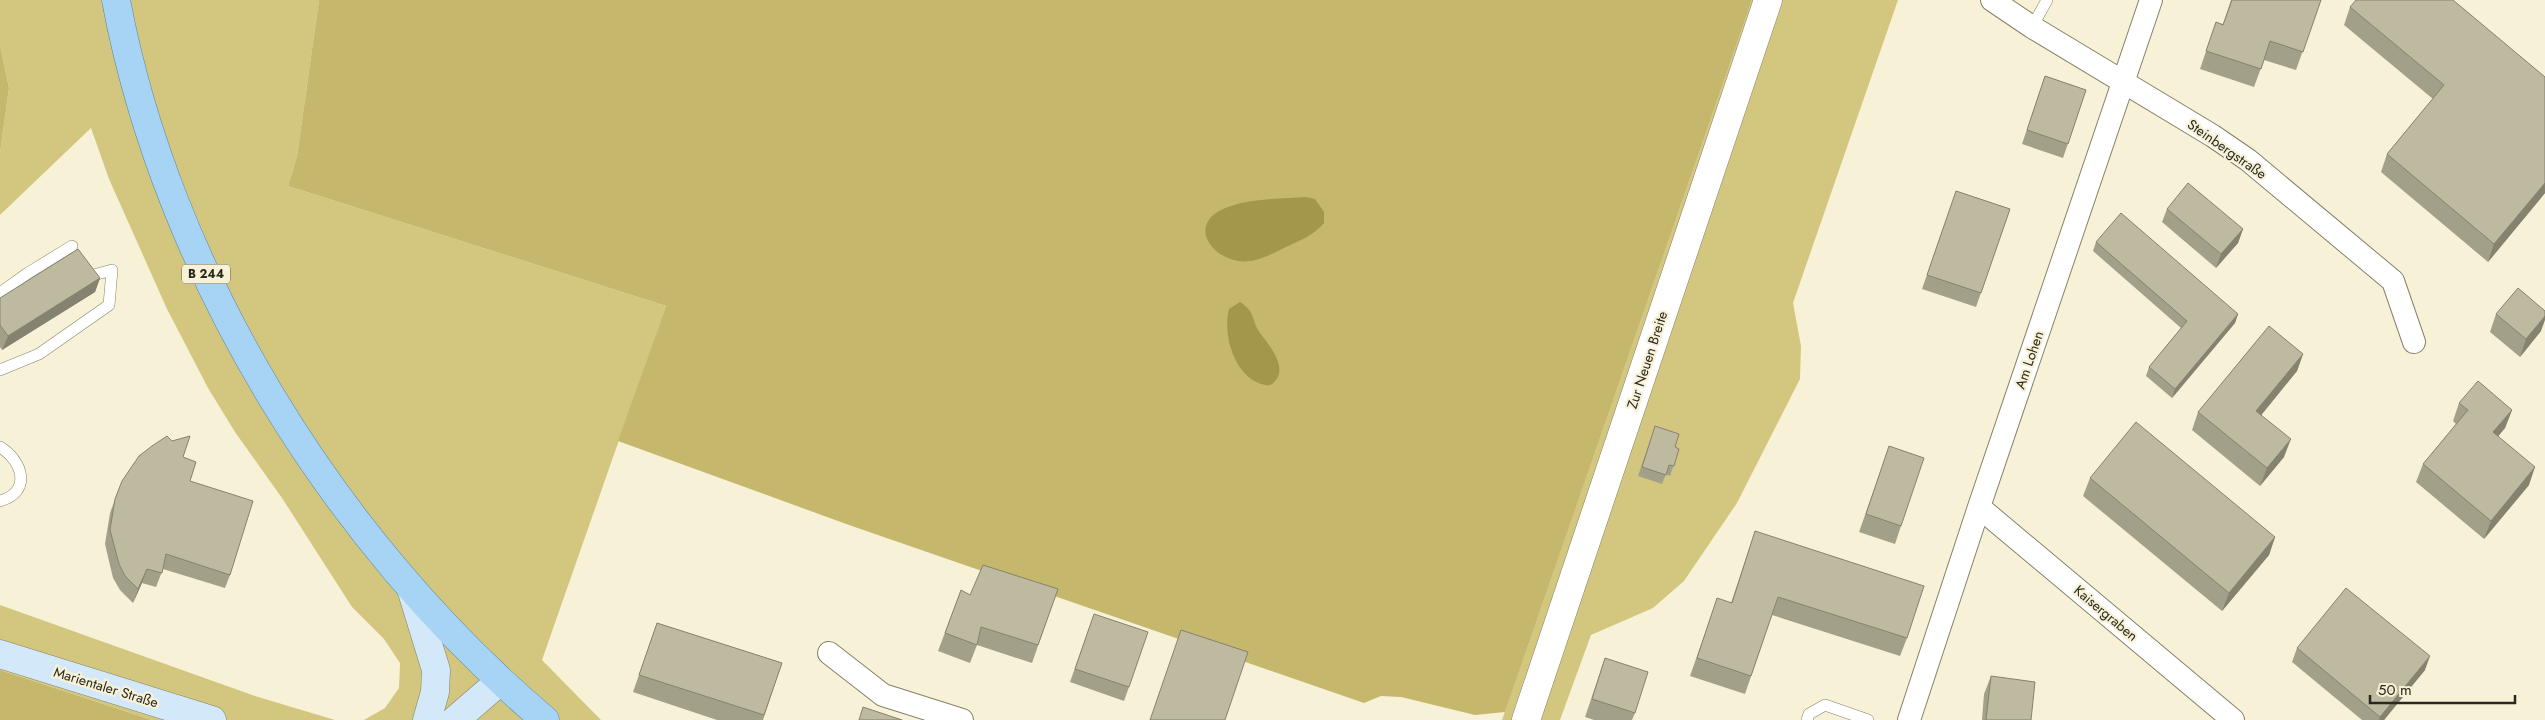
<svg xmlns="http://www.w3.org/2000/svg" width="2545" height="720" font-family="Jost,sans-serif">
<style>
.green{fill:#d3c77f}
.forest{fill:#c5b86d}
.water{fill:#a3974c}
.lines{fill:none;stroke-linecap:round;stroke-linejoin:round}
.service-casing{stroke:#858269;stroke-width:12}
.minor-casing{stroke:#858269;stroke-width:24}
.tertiary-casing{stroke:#858269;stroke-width:29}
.secondary-casing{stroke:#858269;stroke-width:29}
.primary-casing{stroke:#5685a5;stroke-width:29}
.service{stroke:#fff;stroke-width:11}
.minor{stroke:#fff;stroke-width:22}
.tertiary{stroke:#fff;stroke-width:28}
.secondary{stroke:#d3e9fa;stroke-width:28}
.primary{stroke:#a7d4f4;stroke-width:28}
.wall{fill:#a3a08a}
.shaded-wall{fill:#858270}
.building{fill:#bebaa0;stroke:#858270}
.labels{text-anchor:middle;stroke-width:4.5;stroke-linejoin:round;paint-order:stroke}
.shield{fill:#f7f2d7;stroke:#686556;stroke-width:1}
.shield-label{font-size:12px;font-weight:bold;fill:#2a281e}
.street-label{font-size:14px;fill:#2a281e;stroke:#f7f2d7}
</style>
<rect width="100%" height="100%" fill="#f7f2d7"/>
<path class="green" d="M0 0H319L297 156 288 186 666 306 542 660 601 720H364L385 708 399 688 400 663 384 639 352 607 282 498 235 432 208 388 167 309 109 179 91 128 0 215V153L9 88 0 45Z
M1752 0H1898L1793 303 1801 346 1800 379 1737 503 1684 581 1653 608 1591 635 1560 720H1502Z
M0 605 255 696 335 720H152L0 670Z"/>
<path class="forest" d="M319 0H1752L1505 712 1475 715 1401 697 1381 696 1364 703 849 525 618 441 666 306 288 186 297 156Z
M0 45 9 88 0 153Z
M0 670 152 720H0Z"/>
<path class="water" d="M1306 197 1315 199 1324 212V223C1314 235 1301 240 1286 247 1276 252 1263 259 1251 261 1217 266 1184 227 1223 209 1247 198 1280 199 1306 197Z
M1240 302C1256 312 1251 320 1260 333 1269 345 1288 367 1275 381 1273 384 1270 386 1265 385 1235 379 1222 335 1229 309Z"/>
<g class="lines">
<defs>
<path id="service" d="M2032 27 2047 0
M0 293 28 273 72 246
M0 370 39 354 109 305 112 270 90 276
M0 447C23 461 32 492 0 501
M1807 720 1809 714 1825 705 1868 720"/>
<path id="minor" d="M1992 0 2032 27 2213 136 2248 160 2393 281 2414 342
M1979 507 2233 720
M829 653 883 695 962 720
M1909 720 1979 507 2151 0"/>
<path id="tertiary" d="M1526 720 1768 0"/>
<path id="secondary" d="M412 592 436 670 435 692 427 720
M0 654 212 720
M455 720 499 682"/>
<path id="primary" d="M116 0C167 272 334 542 545 720"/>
</defs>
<use href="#service" class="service-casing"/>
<use href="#minor" class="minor-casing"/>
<use href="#tertiary" class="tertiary-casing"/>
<use href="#secondary" class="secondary-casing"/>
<use href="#primary" class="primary-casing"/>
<use href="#service" class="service"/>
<use href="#minor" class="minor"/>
<use href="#tertiary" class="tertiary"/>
<use href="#secondary" class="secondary"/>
<use href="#primary" class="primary"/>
</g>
<path class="wall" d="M2231 0H2321L2296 70 2264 60 2254 87 2200 69 2216 22 2223 24Z
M2350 7 2545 77V193L2488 262 2381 172 2387 154 2433 99 2344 25Z
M2045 76 2086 90 2063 158 2022 144Z
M1956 191 2010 209 1976 307 1922 289Z
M2167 209 2243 229 2238 243 2216 268 2162 222Z
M2096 242 2238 314 2235 323 2172 398 2146 376 2149 367 2181 328 2093 251Z
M100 278 95 292 2 350 0 347V298Z
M2496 314 2541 331 2520 357 2490 332Z
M2303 354 2297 371 2261 415 2284 457 2260 486 2192 430 2198 412Z
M2459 403 2512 410 2505 428 2498 436 2529 485 2484 539 2416 482 2423 464 2456 424 2453 421Z
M1652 435 1675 447 1679 449 1670 476 1666 474 1662 484 1638 476Z
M183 457 190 481 230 575 225 588 163 569 156 587 142 583 133 603 120 590 113 578 105 544 110 513 122 481Z
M1883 464 1901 526 1895 544 1859 532Z
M2090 478 2275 537 2269 555 2222 611 2083 496Z
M1755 531 1907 638 1900 656 1772 615 1745 694 1690 676 1711 616 1731 603Z
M1058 589 1032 663 977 645 970 663 938 651 961 590 970 595Z
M657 623 782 663 763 720H717L633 692Z
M1089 628 1129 687 1124 701 1070 682Z
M2297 648 2425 670 2384 720H2362L2292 662Z
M1605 658 1635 713 1632 720H1594L1585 717Z
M1991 676 2031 720H1982L1984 694Z"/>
<path class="shaded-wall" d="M2545 183V193L2488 262 2494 244Z
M2243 229 2238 243 2216 268 2221 254Z
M100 278 95 292 2 350 8 336Z
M2238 314 2235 323 2172 398 2175 389Z
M2545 316V320L2541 331 2520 357 2526 339Z
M2303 354 2297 371 2250 429 2256 411Z
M2512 410 2505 428 2487 450 2493 432Z
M2291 439 2284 457 2260 486 2267 468Z
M2535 467 2529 485 2484 539 2491 521Z
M2275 537 2269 555 2222 611 2229 593Z
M147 569 142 583 133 603 138 589Z
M2430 656 2425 670 2384 720H2379L2380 717Z"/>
<path class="building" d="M2232 0H2321L2303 52 2270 41 2261 69 2206 51 2216 22 2223 25Z
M2356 0H2453L2545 77V183L2494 244 2387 154 2444 85 2350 7Z
M2045 76 2086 90 2068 144 2027 130Z
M2188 183 2243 229 2221 254 2167 209Z
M1956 191 2010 209 1981 293 1927 275Z
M2121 213 2238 314 2175 389 2149 367 2187 321 2096 242Z
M78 249 100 278 8 336 0 325V298Z
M2518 288 2545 311V316L2526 339 2496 314Z
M2269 326 2303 354 2256 411 2291 439 2267 468 2198 412Z
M2478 381 2512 410 2493 432 2535 467 2491 521 2423 464 2468 410 2459 403Z
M2136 422 2275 537 2229 593 2090 478Z
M1655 426 1679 434 1675 447 1679 449 1674 466 1669 465 1666 475 1642 467Z
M167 436 172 441 190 436 183 457 196 462 190 481 253 501 230 575 166 554 162 573 147 569 138 589 125 576 119 564 110 530 115 499 122 481 139 456 152 446Z
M1889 446 1924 458 1901 526 1866 514Z
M1755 531 1924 586 1907 638 1778 597 1751 676 1697 658 1717 598 1732 603Z
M983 565 1058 589 1038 645 981 627 977 645 945 633 961 590 970 595Z
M2346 588 2430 656 2380 717 2297 648Z
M1094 614 1148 632 1129 687 1075 669Z
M657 623 782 663 764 715 639 675Z
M1181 630 1248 652 1225 720H1150Z
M1605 658 1648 672 1635 713 1592 699Z
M1991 676 2035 682 2031 720H1986Z
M863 707 902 720H859Z"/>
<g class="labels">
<rect class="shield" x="182" y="264.5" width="48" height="19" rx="4"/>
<g class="shield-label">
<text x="206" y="278">B 244</text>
</g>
<g class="street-label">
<text transform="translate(2227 149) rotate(35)" y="5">Steinbergstraße</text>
<text transform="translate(1647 360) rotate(-72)" y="5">Zur Neuen Breite</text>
<text transform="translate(2029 360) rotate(-71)" y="5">Am Lohen</text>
<text transform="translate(2106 613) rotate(40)" y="5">Kaisergraben</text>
<text transform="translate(106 687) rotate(17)" y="5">Marientaler Straße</text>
</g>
</g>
<path d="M2370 695v8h145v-8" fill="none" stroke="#2a281e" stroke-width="2.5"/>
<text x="2378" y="695" font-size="15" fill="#2a281e" stroke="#f7f2d7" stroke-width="4" paint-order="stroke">50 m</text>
</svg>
